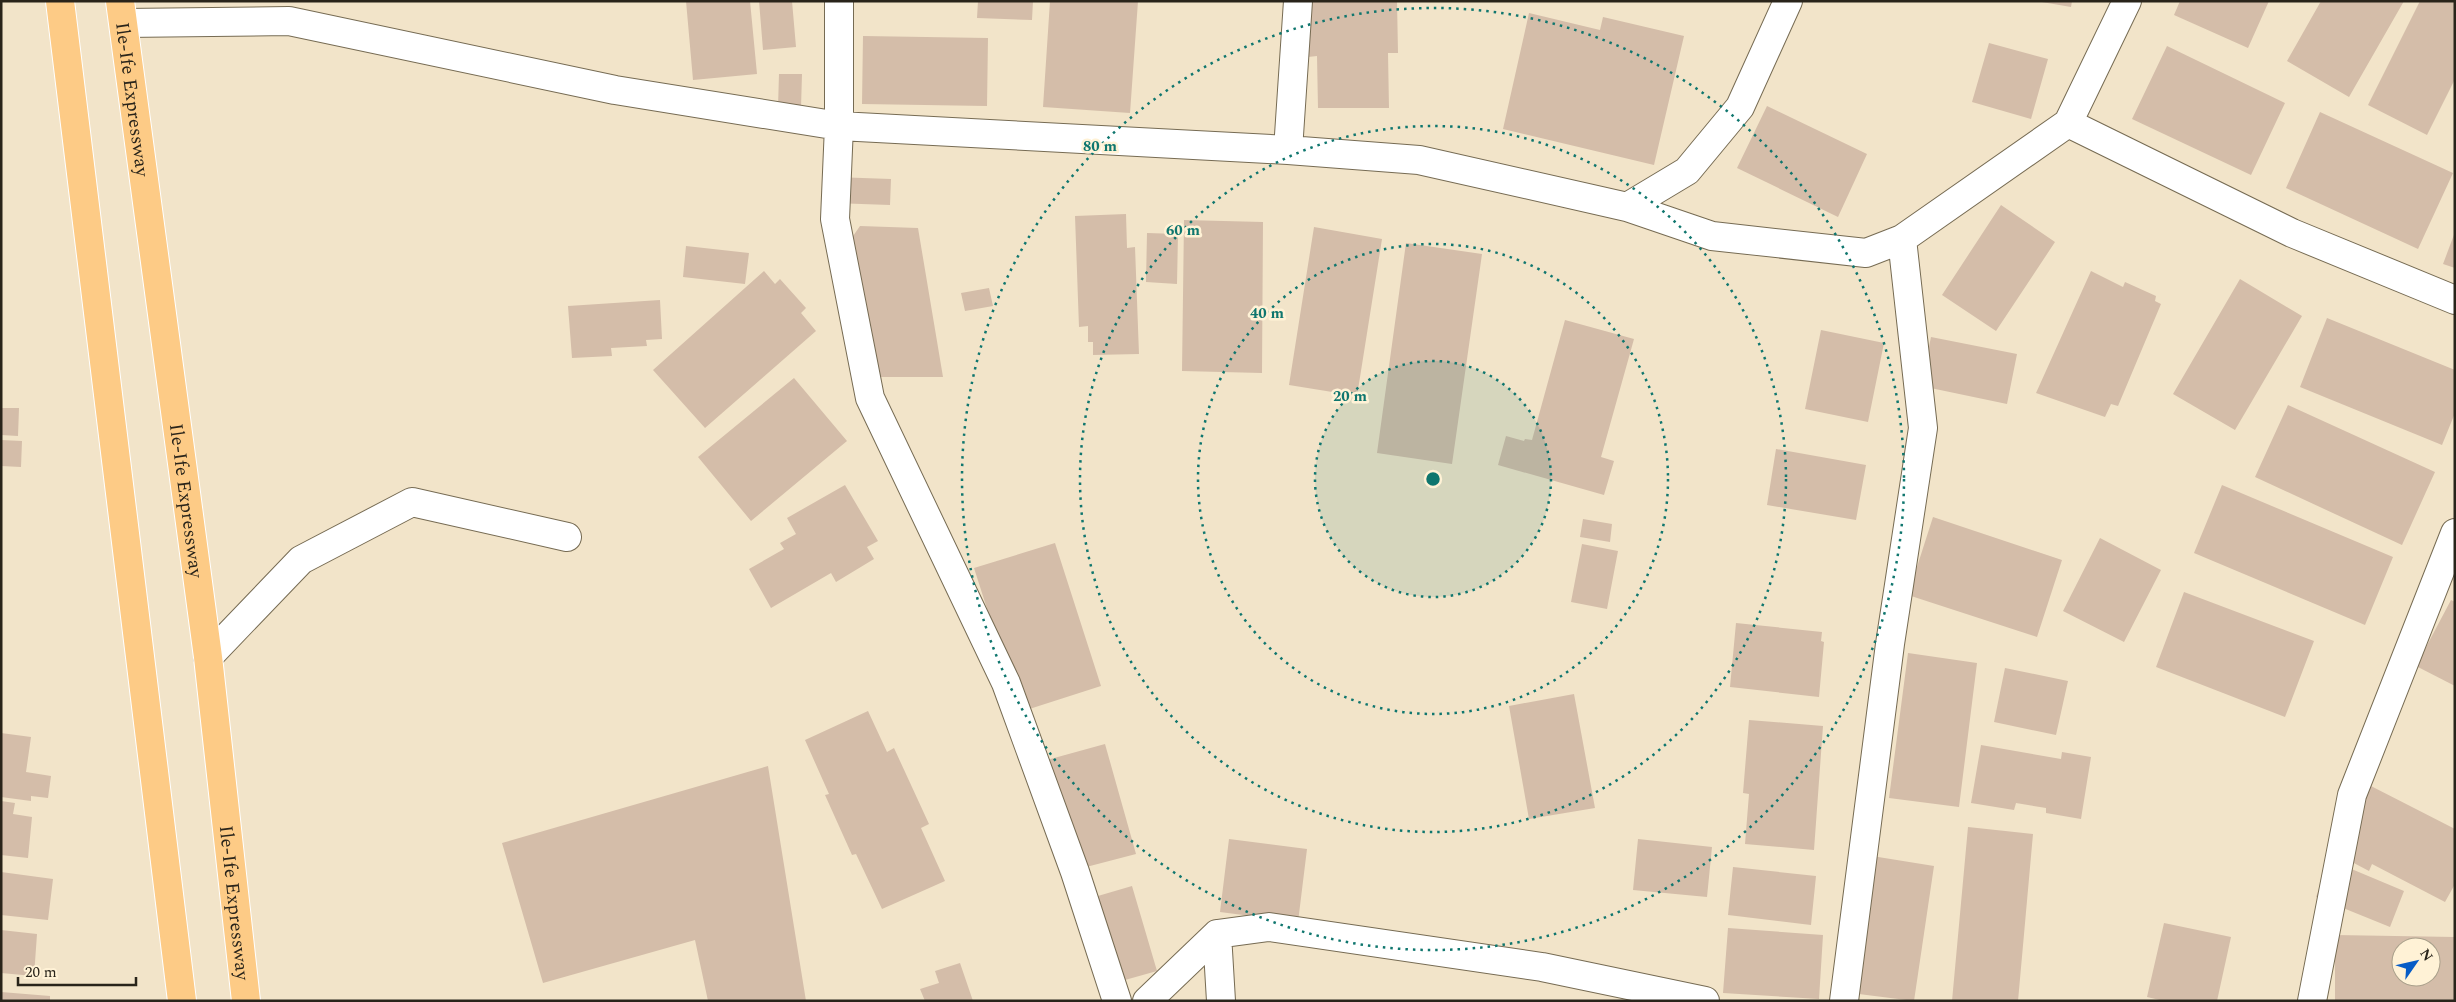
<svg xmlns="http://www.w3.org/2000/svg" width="2456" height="1002" font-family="Spectral,serif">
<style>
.building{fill:#d4bda9;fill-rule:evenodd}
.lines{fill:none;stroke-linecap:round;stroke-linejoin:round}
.street-casing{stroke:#766b53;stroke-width:30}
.highway-casing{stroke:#fff;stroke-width:30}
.street{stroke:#fff;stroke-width:28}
.highway{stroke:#fdcb86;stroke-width:28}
.ring{fill:none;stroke:#0f766e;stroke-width:2.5;stroke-dasharray:2.5 5}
.labels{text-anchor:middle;stroke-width:5;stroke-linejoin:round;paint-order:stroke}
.street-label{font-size:19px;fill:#29241a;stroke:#fff2d6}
.centre{fill:#0f766e;stroke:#fff2d6;stroke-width:2.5}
.ring-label{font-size:15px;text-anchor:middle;font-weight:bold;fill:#0f766e;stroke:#fff2d6;stroke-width:5;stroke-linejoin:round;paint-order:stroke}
</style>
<rect width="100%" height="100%" fill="#f2e4c9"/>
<path class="building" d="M686 1H750L757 74 693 80Z
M759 1H792L796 47 763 50Z
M978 1H1033L1032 20 977 18Z
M1050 1H1138L1130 113 1043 107Z
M1308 1H1397L1398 53H1388L1389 108H1318L1317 56 1308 57Z
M2036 1H2072L2071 7Z
M2180 1H2269L2248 48 2174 15Z
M2321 1H2404L2349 97 2287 61Z
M2420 1H2455V79L2427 135 2368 105Z
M1529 13 1600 30 1603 17 1684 36 1654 165 1503 129Z
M863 36 988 38 987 106 862 104Z
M1989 43 2048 59 2031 119 1972 102Z
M2167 46 2285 103 2251 175 2132 119Z
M779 74H802L801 108 778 107Z
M1767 106 1867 154 1838 217 1737 168Z
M2320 112 2453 173 2418 249 2286 188Z
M834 177 891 179 890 205 833 203Z
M2001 205 2055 242 1996 331 1942 295Z
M1126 214 1127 248 1135 247 1139 354 1093 355V342H1088V326L1079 327 1075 216Z
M1184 220 1263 222 1262 373 1182 371Z
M860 226 918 228 943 377H875L851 239Z
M1314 227 1382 239 1357 396 1289 385Z
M2455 232V268L2443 264Z
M1147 233 1178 234 1177 284 1146 282Z
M1406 243 1482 254 1452 464 1377 453Z
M686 246 749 253 745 284 683 277Z
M764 271 775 284 780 279 806 308 801 313 816 331 705 428 653 370Z
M2091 271 2123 287 2125 282 2156 296 2155 301 2161 304 2118 406 2111 404 2105 417 2036 393Z
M2240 279 2302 316 2235 430 2173 394Z
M989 288 993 306 965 311 961 293Z
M660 300 662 339 646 340 647 346 611 348 612 356 572 358 568 306Z
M2327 318 2455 370V413L2442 445 2300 387Z
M1565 320 1634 339 1601 457 1614 461 1604 495 1498 465 1506 436 1524 441 1525 439 1532 440Z
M1821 330 1884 343 1868 422 1805 409Z
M1931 337 2017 354 2007 404 1921 386Z
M794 378 847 441 751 521 698 457Z
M2288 405 2435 472 2402 545 2255 477Z
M1 408H19L18 436 1 435Z
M1 440 22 441 21 467 1 466Z
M1776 449 1866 465 1856 520 1767 505Z
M845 485 878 541 867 547 874 559 836 582 831 573 771 608 749 569 784 549 780 543 796 534 787 518Z
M2222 485 2393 557 2365 625 2194 553Z
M1933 517 2062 560 2037 637 1908 595Z
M1583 519 1612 524 1610 542 1580 537Z
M2100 538 2161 570 2124 642 2063 611Z
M1055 543 1101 686 1020 712 974 568Z
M1582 544 1618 551 1607 609 1571 602Z
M2184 592 2314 641 2285 717 2156 667Z
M2451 600 2455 602V686L2416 666Z
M1736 623 1822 632 1821 641 1824 642 1819 697 1730 687Z
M1908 653 1977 663 1959 807 1889 798Z
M2005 668 2068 681 2056 735 1994 722Z
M1574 694 1595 808 1529 819 1509 706Z
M868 711 887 752 894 748 929 824 921 828 945 881 882 909 856 854 852 855 825 795 829 794 805 740Z
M1749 720 1823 726 1814 850 1745 844 1749 794 1743 793Z
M1 733 31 737 26 772 51 776 48 798 31 796V801L1 797Z
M1105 744 1136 854 1067 872 1036 763Z
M1981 745 2061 759 2062 752 2091 757 2081 819 2046 813V808L2016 803 2014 810 1971 803Z
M768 766 806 1001H708L695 940 543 983 502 843Z
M2367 784 2455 829V884L2445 902 2372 864 2369 871 2350 861Z
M1 801 15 803 13 814 32 817 28 858 1 855Z
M1968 827 2033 834 2018 1001H1952Z
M1229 839 1307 849 1298 922 1220 912Z
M1638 839 1712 847 1707 897 1633 890Z
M1872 856 1934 866 1914 1001 1851 993Z
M2330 860 2404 891 2390 927 2316 897Z
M1733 867 1816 876 1811 925 1728 915Z
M1 872 53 879 48 920 1 915Z
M1132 886 1157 971 1100 987 1074 903Z
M2164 923 2231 937 2217 1001H2164L2147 997Z
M1728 928 1823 935 1819 999 1723 993Z
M1 930 37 934 34 976 1 973Z
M2335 935 2455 937V1001H2335ZM2401 947H2431V977H2401Z
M960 963 973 1001H925L920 989 939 983 935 971Z
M1 992 50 996V1001H1Z"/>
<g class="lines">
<defs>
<path id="street" d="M839 1V126L835 219 870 398 1006 683 1075 872 1117 1001
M124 23 289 21 615 90 839 126 1288 150 1419 160 1627 207 1712 236 1866 253 1902 239 2068 123 2292 233 2455 300
M2068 123 2127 1
M1288 150 1298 1
M1627 207 1687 171 1740 107 1788 1
M208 657 301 560 412 502 567 537
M1217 934 1221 1001
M1147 1001 1217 934 1269 927 1542 967 1705 1001
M1844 1001 1890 644 1923 428 1902 239
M2312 1001 2352 795 2455 533"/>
<g id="highway">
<path d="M60 1 182 1001"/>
<path id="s1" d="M120 1 208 657 246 1001"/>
</g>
</defs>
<use href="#street" class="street-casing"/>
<use href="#highway" class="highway-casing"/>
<use href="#street" class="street"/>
<use href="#highway" class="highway"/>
</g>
<circle cx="1433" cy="479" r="118" fill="#0f766e" fill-opacity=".12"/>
<g class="ring">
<circle cx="1433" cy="479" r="118"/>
<circle cx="1433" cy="479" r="235"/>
<circle cx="1433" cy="479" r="353"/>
<circle cx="1433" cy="479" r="471"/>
</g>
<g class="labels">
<g class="street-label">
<text dy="7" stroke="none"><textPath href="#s1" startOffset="99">Ile-Ife Expressway</textPath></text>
<text dy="7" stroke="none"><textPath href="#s1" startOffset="504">Ile-Ife Expressway</textPath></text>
<text dy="7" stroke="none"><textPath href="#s1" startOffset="909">Ile-Ife Expressway</textPath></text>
</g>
</g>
<circle cx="1433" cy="479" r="8" class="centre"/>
<g class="ring-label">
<text x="1100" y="151">80 m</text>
<text x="1183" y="235">60 m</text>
<text x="1267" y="318">40 m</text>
<text x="1350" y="401">20 m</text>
</g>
<rect width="2456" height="1002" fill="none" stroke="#29241a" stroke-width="5"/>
<g transform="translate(2416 962) rotate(56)"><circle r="24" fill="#fff2d6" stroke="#a9a08b"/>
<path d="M0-4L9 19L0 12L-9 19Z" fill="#075cc6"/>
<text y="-8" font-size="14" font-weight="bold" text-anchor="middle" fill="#29241a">N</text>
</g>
<path d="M18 977v8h118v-8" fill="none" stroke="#29241a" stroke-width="2.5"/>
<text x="25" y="977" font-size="15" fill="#29241a" stroke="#fff2d6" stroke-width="4" paint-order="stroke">20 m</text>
</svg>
